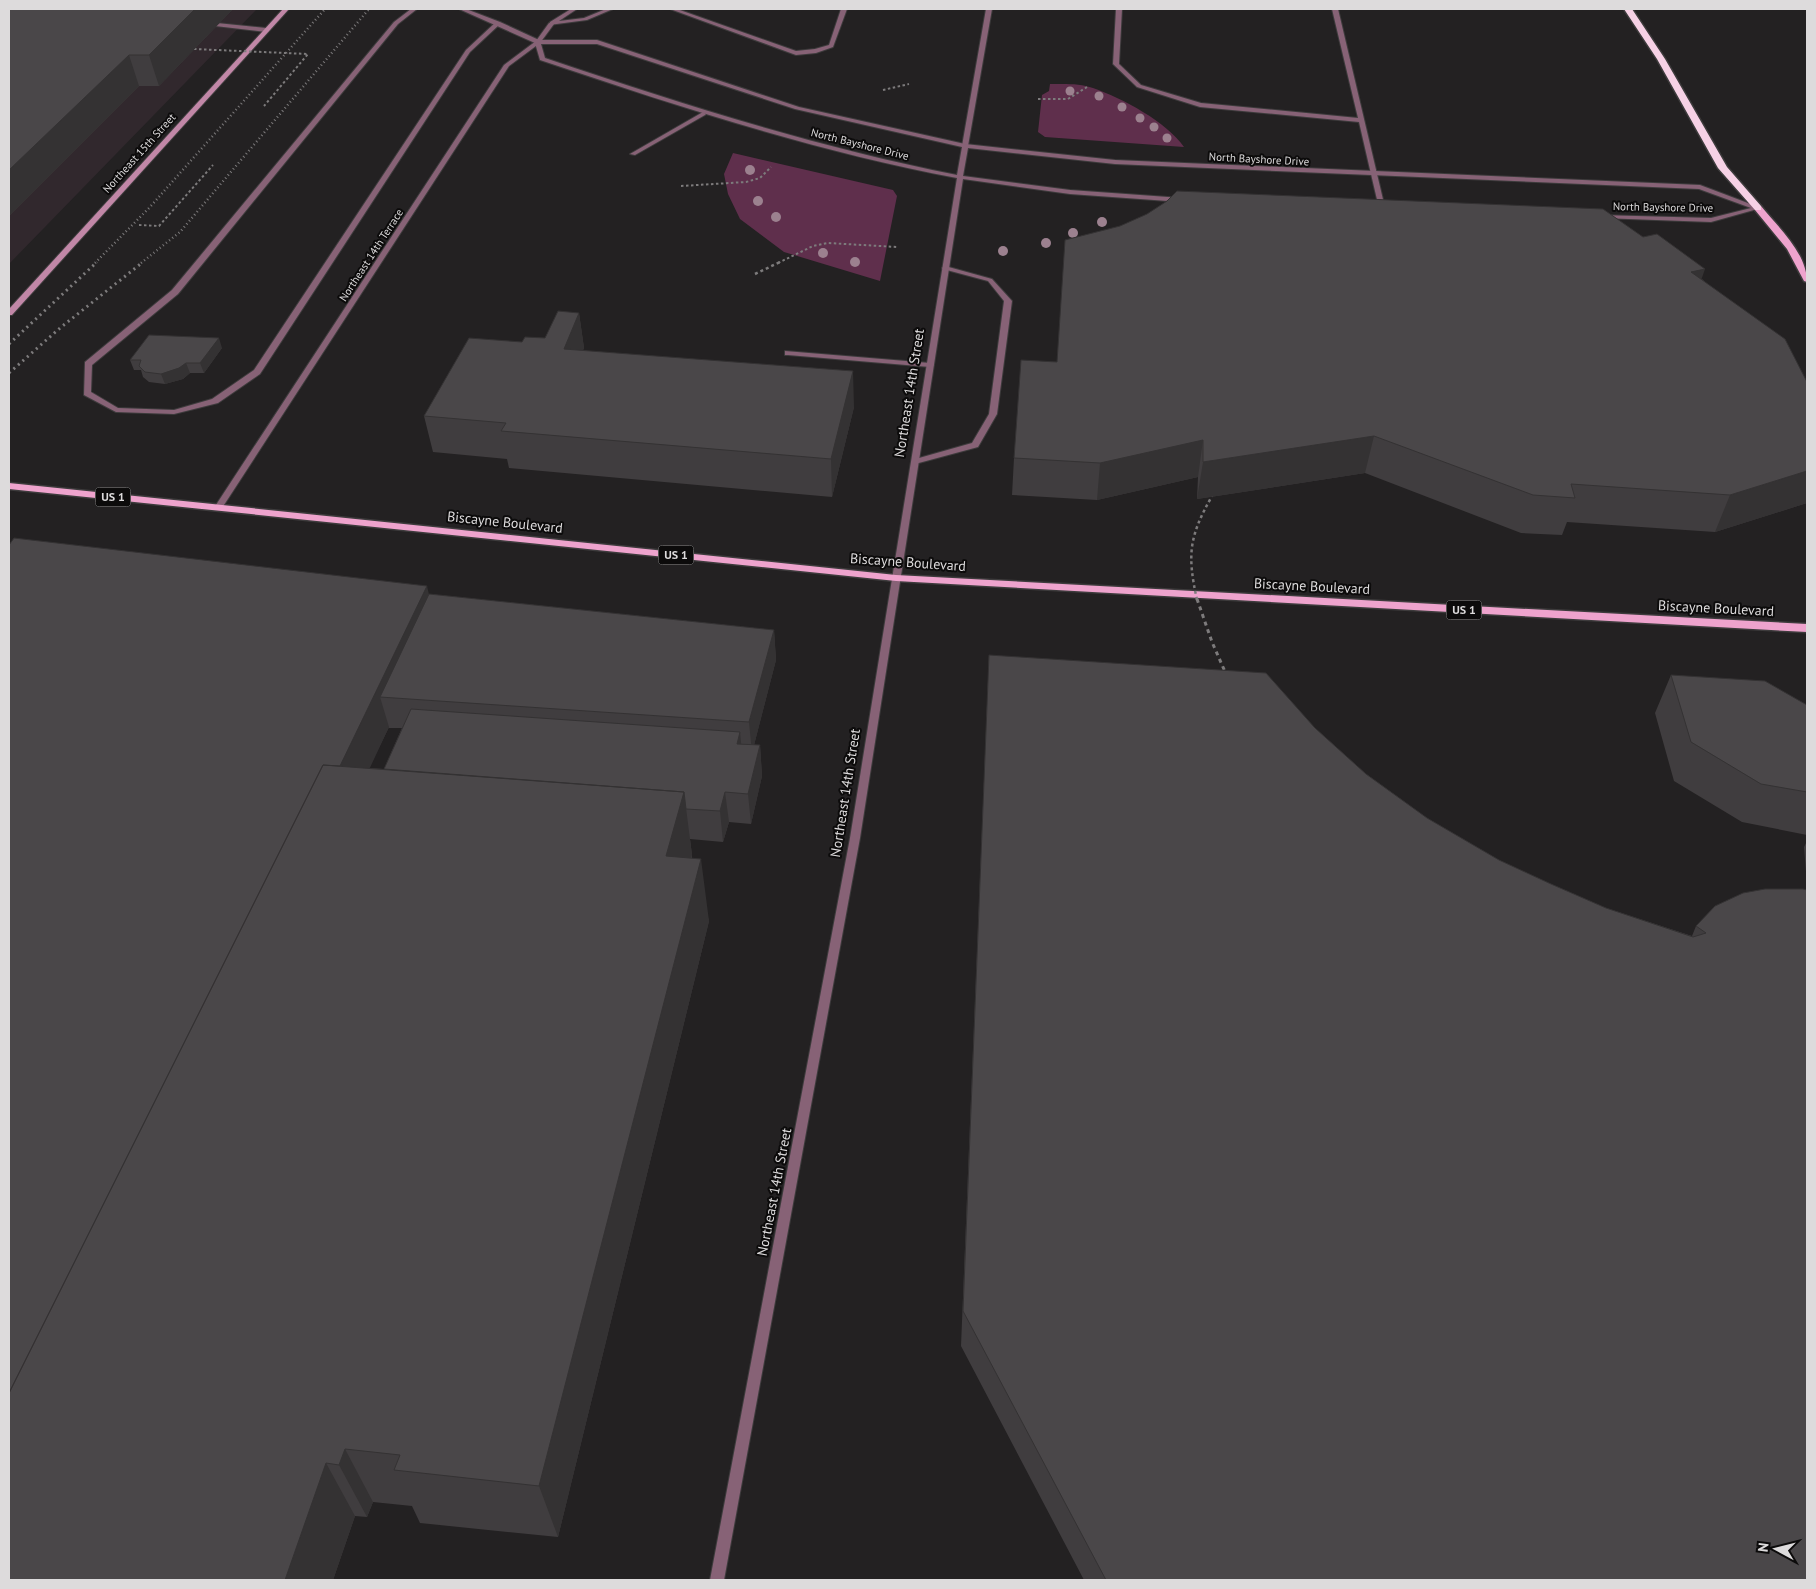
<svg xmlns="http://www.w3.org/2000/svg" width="1816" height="1589" font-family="'PT Sans',sans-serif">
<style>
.built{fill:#31282d}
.green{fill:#5f2f4c}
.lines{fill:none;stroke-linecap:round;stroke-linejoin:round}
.service-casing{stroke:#3d3b3c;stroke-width:2}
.minor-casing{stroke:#3d3b3c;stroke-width:2}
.tertiary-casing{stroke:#3d3b3c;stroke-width:2}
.secondary-casing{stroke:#3d3b3c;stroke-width:2}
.primary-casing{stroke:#3d3b3c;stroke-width:3}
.motorway-casing{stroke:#3d3b3c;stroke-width:3}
.path-far1{stroke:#7d7b7c;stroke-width:2;stroke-dasharray:2.5 2.5;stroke-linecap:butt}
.path{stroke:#7d7b7c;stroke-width:2.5;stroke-dasharray:3 3;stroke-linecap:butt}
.service{fill:#876276;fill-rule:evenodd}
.minor{fill:#876276;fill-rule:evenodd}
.tertiary{fill:#876276;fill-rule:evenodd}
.secondary{fill:#c187a7;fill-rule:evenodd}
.primary{fill:#eea3cd;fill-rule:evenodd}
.motorway{fill:#f6d1e5;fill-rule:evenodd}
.rail-far1{stroke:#7e7c7d;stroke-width:2.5;stroke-dasharray:1 3;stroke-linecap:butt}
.rail{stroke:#7e7c7d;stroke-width:3;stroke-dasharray:2 4;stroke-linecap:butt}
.path-bridge-far2{stroke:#7d7b7c;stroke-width:2;stroke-dasharray:2.5 2.5;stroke-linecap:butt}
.path-bridge-far1{stroke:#7d7b7c;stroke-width:2.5;stroke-dasharray:3 3;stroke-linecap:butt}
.path-bridge{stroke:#7d7b7c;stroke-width:3;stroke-dasharray:4 4;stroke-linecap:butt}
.tree{fill:#9c818f}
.wall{fill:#403d3f;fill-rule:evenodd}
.shaded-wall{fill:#343233}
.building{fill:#4a4749;stroke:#343233}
.labels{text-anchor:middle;stroke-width:4;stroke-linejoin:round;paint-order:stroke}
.far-street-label{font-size:11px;fill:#dddbdc;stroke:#0c0b0b}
.shield{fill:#0c0b0b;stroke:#9e9d9d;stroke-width:1}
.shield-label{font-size:12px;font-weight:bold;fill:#dddbdc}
.street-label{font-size:14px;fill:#dddbdc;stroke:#0c0b0b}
</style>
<rect width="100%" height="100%" fill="#232122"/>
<path class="built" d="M9 9H257L9 264Z"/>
<path class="green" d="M1050 84C1064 84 1080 83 1093 88 1122 98 1167 122 1184 147L1045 137 1038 132 1042 95 1049 91Z
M733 153 893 190 897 196 880 281 784 252 740 219 728 194 724 174Z"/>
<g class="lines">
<defs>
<path id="service" d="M411 9H417L398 24 178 294 92 365 91 392 118 408 174 410 212 399 254 370 466 50 496 22H500V24L470 52 260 374 218 403 174 414 116 412 84 395 85 362 172 290 394 22Z
M571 9H577L559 21 584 18 606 9H613L587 20 549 25 550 22Z
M670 9H677L796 51 815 49 829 45 841 9H847L833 47 816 53 796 55Z
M1116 9H1122L1119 64 1141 85 1201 103 1358 118 1332 9H1338L1377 174 1374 176 1371 174 1359 122 1200 107 1137 87 1113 64Z
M217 23 266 28 269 30 266 32 215 26V24Z
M703 112 706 114 705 115 635 155 630 154Z
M945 266 992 279 1012 301 997 414 978 447 915 464H912V460L972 443 989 414 1004 301 988 281 943 269 942 268Z
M785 351 930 363 934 365 930 367 788 355H785Z"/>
<path id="minor" d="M986 9H992L968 146 965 148 962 146Z
M549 23 554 24 540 43 509 66 222 508 218 510H215L214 508 504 65 536 41Z
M1374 172 1377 174 1385 208 1382 210 1379 208 1371 174Z"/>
<path id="tertiary" d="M459 9H466L500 22 539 40H597L799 107 965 144 1115 160 1700 185 1761 208 1711 222 1601 218 1599 217V215L1711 218 1751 208 1699 189 1115 164 968 148 963 176 1070 190 1182 198 1185 200 1182 202 1070 194 963 179 860 838 724 1580H710L850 838 957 178C814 151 677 106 540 60L535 43ZM541 44H597L795 109 962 147 957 175C816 147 681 104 545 58Z"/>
<path id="secondary" d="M283 9H289L12 315H9V309Z"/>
<path id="primary" d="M1755 206H1761C1778 227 1807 253 1807 282L1804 281 1787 249 1755 210Z
M9 483 896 575 1807 624V632L896 581 9 489Z"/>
<path id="motorway" d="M1624 9H1632L1665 59 1727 167 1761 206V210H1755L1718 168 1657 59Z"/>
</defs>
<use href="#service" class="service-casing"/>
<use href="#minor" class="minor-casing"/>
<use href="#tertiary" class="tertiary-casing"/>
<use href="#secondary" class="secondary-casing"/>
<use href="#primary" class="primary-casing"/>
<use href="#motorway" class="motorway-casing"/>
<path class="path-far1" d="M883 90 909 84
M1038 99H1068L1087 87
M681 186 746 182 760 178 771 167
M139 225 159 226 213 165
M778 263 813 246 828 243 897 247"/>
<path class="path" d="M755 274 780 262"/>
<use href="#service" class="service"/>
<use href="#minor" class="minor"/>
<use href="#tertiary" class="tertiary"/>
<use href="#secondary" class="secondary"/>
<use href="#primary" class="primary"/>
<use href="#motorway" class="motorway"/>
<path class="rail-far1" d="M95 263 150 207 325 9
M141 263 180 232 369 9"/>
<path class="rail" d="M9 344 97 262
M9 373 60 328 143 262"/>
<path class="path-bridge-far2" d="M194 49 308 54 264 106"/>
<path class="path-bridge-far1" d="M1197 600C1187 554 1189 537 1212 496"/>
<path class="path-bridge" d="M1197 599 1212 642 1226 674"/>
</g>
<g class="tree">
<circle cx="1070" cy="91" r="4.5"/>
<circle cx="1099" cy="96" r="4.5"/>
<circle cx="1122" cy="107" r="4.5"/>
<circle cx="1140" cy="118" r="4.5"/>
<circle cx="1154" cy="127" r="4.5"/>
<circle cx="1167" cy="138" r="4.5"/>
<circle cx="750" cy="170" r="5"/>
<circle cx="758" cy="201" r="5"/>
<circle cx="776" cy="217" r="5"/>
<circle cx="1102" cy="222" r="5"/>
<circle cx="1073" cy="233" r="5"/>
<circle cx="1046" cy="243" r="5"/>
<circle cx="1003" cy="251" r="5"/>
<circle cx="823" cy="253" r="5"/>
<circle cx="855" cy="262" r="5"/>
</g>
<path class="wall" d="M9 9H233L159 86H139L9 216Z
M1702 279 1807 382V503L1715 532 1567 522 1562 535 1521 533 1365 473 1197 499 1198 477 1097 500 1012 495 1014 458 1057 362Z
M579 313 584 348 583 350 854 407 832 497 509 468 507 459 433 452 424 416 522 342 545 338Z
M222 348 204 373H190L183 379 165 384 149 382 143 377 141 370H134L130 360Z
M9 545 429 594 774 630 776 660 754 745H760L762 776 751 824 729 822 723 842 690 839 692 855V858L709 921 558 1537 420 1523 412 1506 373 1502 367 1517 355 1516 333 1580H9ZM389 727V728H402L384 769 369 768Z
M989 655 1315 728 1366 774 1427 818 1499 860 1551 884 1606 908 1692 936 1696 926 1807 890V1580H1084L961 1346Z
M1671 675 1807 705V835L1742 822 1674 781 1655 713Z
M1807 841V884L1804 847Z"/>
<path class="shaded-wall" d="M195 9H233L159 86 149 55Z
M129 55 139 86 9 216V170Z
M1705 269 1693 304 1691 272Z
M579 313 584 348 569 385 564 349Z
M219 338 222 348 204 373 200 363Z
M186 363 190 373 183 379 165 384 161 374Z
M853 371 854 407 832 497 831 459Z
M1374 436 1365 473 1197 499 1203 462Z
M1203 440 1198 477 1097 500 1100 463Z
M1807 471V503L1715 532 1730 495Z
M427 586 436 624 380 697 389 727 9 1540V1448Z
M774 630 776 660 752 753 749 722Z
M740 732 743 762 737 744Z
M760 745 762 776 751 824 748 794Z
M684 792 692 855 675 919 666 856Z
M725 792 729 822 723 842 720 811Z
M701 859 709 921 558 1537 539 1486Z
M345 1449 373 1502 367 1517 339 1465Z
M326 1463 355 1516 333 1580H285Z"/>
<path class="building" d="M9 9H195L149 55H129L9 170Z
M1177 191 1603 209 1643 237 1657 234 1705 269 1691 272 1785 339 1807 382V471L1730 495 1571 484 1575 498 1533 495 1374 436 1203 462V440L1100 463 1014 458 1021 360 1057 362 1065 240 1120 226 1147 214 1167 201Z
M558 311 579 313 564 349 853 371 831 459 501 431 506 423 424 416 469 338 522 342 525 337 545 338Z
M149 335 219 338 200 363H186L179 368 161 374 145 372 139 366 141 360H130Z
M14 538 427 586 340 766 323 765 9 1393V545Z
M429 594 774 630 749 722 380 697Z
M989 655 1266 673 1315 728 1366 774 1427 818 1499 860 1551 884 1606 908 1693 937 1706 933 1696 926 1715 906 1743 893 1765 889H1803L1807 890V1580H1106L963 1311Z
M1671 675 1765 681 1807 705V792L1761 784 1691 742Z
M411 709 740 732 737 744 760 745 748 794 725 792 720 811 686 809 684 792 384 769Z
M323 765 684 792 666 856 701 859 539 1486 394 1470 400 1455 345 1449 339 1465 326 1463 285 1580H9V1393Z"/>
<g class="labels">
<g class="far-street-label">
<text transform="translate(860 144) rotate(14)" y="4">North Bayshore Drive</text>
<text transform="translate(139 153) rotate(-48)" y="4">Northeast 15th Street</text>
<text transform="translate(1259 159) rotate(3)" y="4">North Bayshore Drive</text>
<text transform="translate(1663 207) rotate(1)" y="4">North Bayshore Drive</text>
<text transform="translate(371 255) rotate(-57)" y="4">Northeast 14th Terrace</text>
</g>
<g class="shield">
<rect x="95.5" y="487.5" width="35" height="19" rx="4"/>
<rect x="658.5" y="545.5" width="35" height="19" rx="4"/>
<rect x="1446.5" y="600.5" width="35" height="19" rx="4"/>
</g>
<g class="shield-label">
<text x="113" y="501">US 1</text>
<text x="676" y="559">US 1</text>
<text x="1464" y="614">US 1</text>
</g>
<g class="street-label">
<text transform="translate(909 393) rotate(-81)" y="5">Northeast 14th Street</text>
<text transform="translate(505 522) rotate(6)" y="5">Biscayne Boulevard</text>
<text transform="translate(908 562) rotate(4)" y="5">Biscayne Boulevard</text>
<text transform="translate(1312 586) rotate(3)" y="5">Biscayne Boulevard</text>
<text transform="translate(1716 608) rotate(3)" y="5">Biscayne Boulevard</text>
<text transform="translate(845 793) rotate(-81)" y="5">Northeast 14th Street</text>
<text transform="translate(774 1192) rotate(-79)" y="5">Northeast 14th Street</text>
</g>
</g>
<rect width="1816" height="1589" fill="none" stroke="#dddbdc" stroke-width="20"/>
<g transform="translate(1776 1549) rotate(277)" stroke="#0c0b0b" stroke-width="4" paint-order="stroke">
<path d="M0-4L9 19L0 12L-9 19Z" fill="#dddbdc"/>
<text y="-8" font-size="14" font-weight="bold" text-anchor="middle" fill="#dddbdc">N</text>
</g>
</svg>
